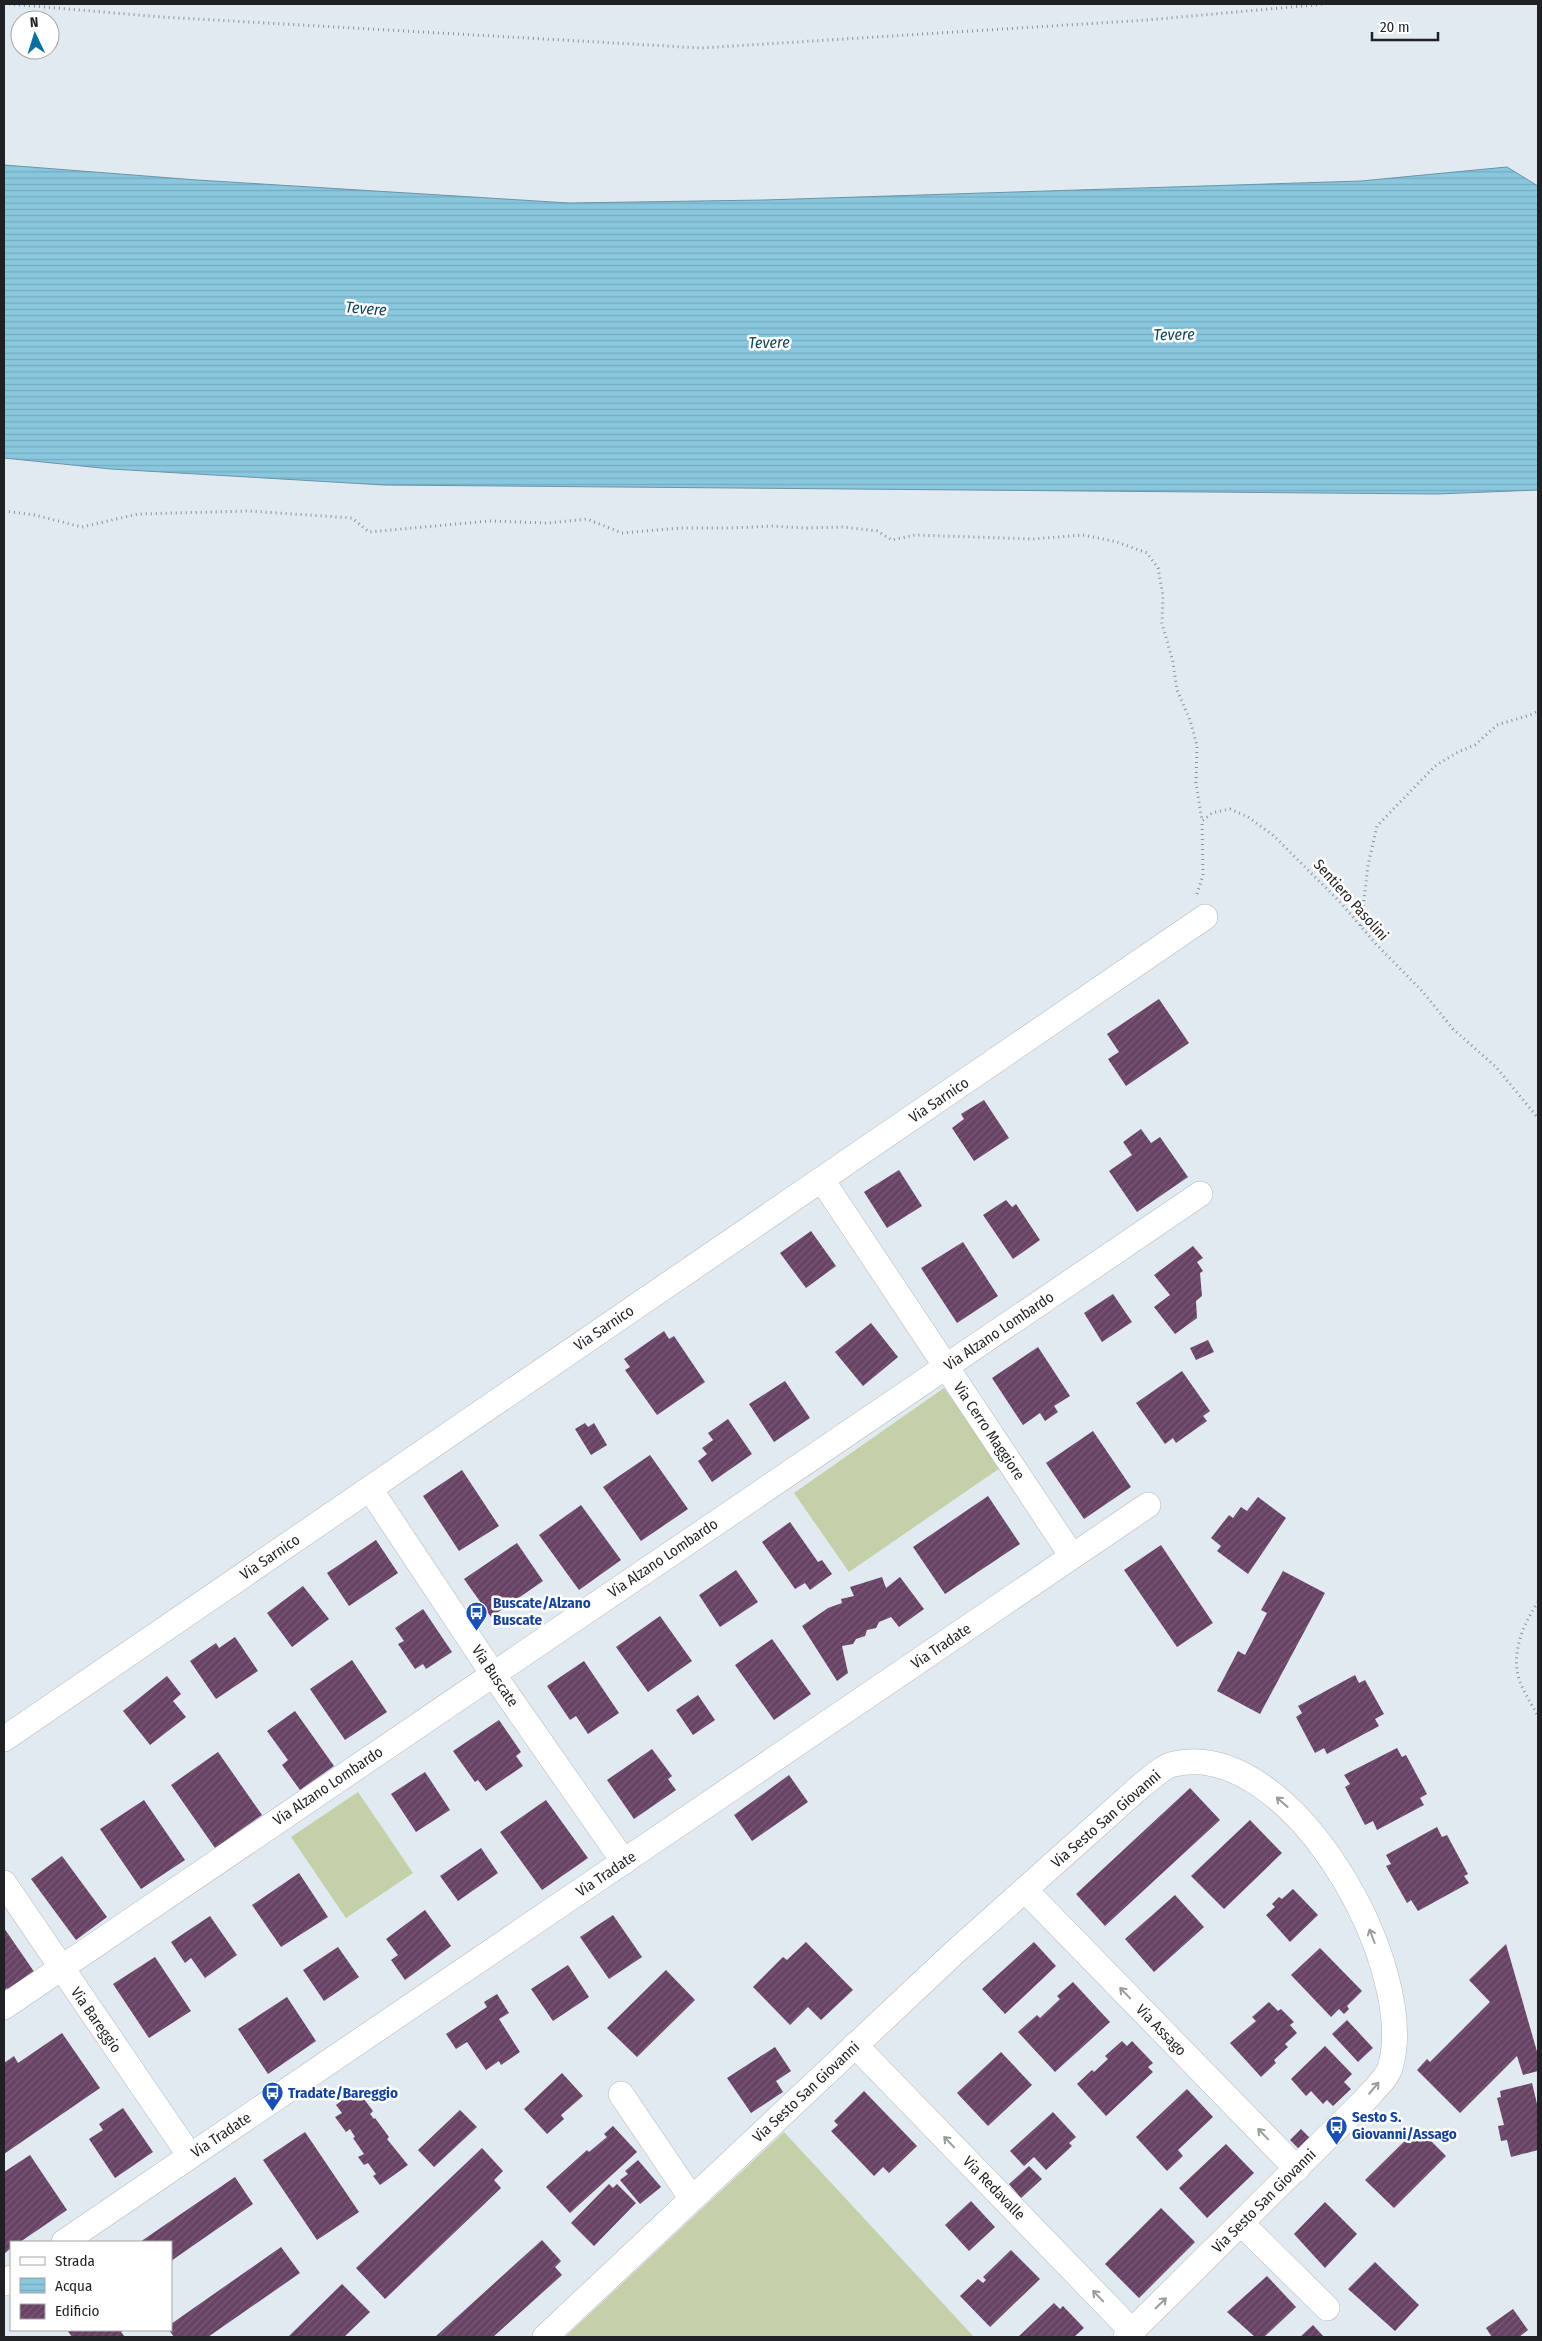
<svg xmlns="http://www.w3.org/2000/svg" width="1542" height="2341" font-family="'Fira Sans Condensed',sans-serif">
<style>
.grass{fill:#c4d0a8}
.water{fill:url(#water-rules);stroke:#6995a7}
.building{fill:url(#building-hatch)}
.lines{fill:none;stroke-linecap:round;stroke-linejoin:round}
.minor-casing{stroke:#b2b9c1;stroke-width:26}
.path{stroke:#8c9197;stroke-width:3;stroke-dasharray:1 4;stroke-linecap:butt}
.minor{stroke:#fff;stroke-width:25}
.oneway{stroke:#9a9b9c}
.labels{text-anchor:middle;stroke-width:5;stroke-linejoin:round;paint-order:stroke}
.street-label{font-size:15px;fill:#1f2124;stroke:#fff}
.transit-label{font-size:15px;font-weight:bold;fill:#164399;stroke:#fff;text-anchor:start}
.water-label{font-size:16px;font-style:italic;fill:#114658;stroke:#fff}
</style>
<defs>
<pattern id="water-rules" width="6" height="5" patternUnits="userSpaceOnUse" patternTransform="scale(1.25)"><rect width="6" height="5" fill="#89c7df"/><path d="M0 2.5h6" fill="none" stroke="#76abbf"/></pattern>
<pattern id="building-hatch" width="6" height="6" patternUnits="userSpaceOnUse" patternTransform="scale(1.25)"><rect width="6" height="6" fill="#694366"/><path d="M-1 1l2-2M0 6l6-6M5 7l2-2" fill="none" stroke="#7a5b77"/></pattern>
</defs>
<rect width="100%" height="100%" fill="#e1e9f1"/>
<path class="grass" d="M944 1388 1000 1468 849 1572 794 1493Z
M358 1792 413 1873 346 1918 291 1837Z
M784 2132 974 2337H565Z"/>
<path class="water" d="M4 165 197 180 569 203 764 200 1361 181 1507 167 1538 186V490L1437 494 384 485 111 469 4 458Z"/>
<path class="building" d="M1159 999 1189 1043 1126 1086 1108 1059 1119 1052 1107 1034Z
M984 1100 1009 1138 974 1161 952 1128 964 1119 961 1114Z
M1141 1129 1151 1143 1160 1137 1188 1177 1137 1212 1109 1171 1132 1155 1123 1142Z
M899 1170 922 1206 887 1228 864 1192Z
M1006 1200 1012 1207 1016 1204 1040 1240 1013 1259 983 1215Z
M811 1231 836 1266 806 1288 780 1253Z
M963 1242 998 1296 957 1323 921 1268Z
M1193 1246 1203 1258 1197 1262 1203 1271 1200 1273 1202 1296 1196 1301 1197 1318 1175 1334 1154 1307 1170 1295 1154 1275Z
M1113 1294 1132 1322 1102 1342 1084 1313Z
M871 1323 898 1357 863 1386 835 1352Z
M664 1331 669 1339 674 1336 705 1382 657 1415 625 1370 630 1367 624 1359Z
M1208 1340 1214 1352 1196 1360 1190 1348Z
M1038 1347 1070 1396 1054 1406 1058 1412 1045 1421 1040 1413 1023 1425 992 1378Z
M1182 1371 1210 1411 1203 1416 1207 1421 1176 1443 1173 1438 1165 1444 1136 1403Z
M785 1381 810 1418 774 1442 749 1404Z
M728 1419 752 1454 712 1482 698 1461 707 1454 702 1448 713 1440 708 1433Z
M585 1423 588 1427 594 1423 607 1445 591 1455 575 1429Z
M1093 1431 1131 1487 1084 1519 1046 1463Z
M650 1455 688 1509 641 1541 603 1487Z
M462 1470 499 1526 459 1551 423 1496Z
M988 1496 1020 1544 945 1594 913 1547Z
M1258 1497 1286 1518 1248 1574 1217 1551 1221 1546 1211 1538 1229 1515 1233 1518 1241 1507 1247 1511Z
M581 1505 621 1560 579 1590 539 1535Z
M790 1522 818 1562 822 1560 832 1574 810 1590 805 1583 795 1589 762 1542Z
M376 1540 398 1573 349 1606 327 1573Z
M517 1543 543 1581 491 1617 464 1579Z
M1161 1545 1213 1623 1177 1647 1124 1570Z
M736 1570 758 1602 720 1627 699 1595Z
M1283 1571 1325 1593 1260 1714 1217 1691 1238 1651 1245 1655 1267 1613 1261 1610Z
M882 1577 886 1588 900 1577 924 1609 899 1627 891 1617 879 1622 876 1628 867 1630 865 1636 856 1639 853 1644 842 1646 848 1673 837 1681 802 1626 828 1608 842 1603 841 1599 854 1596 850 1587Z
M303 1586 329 1619 292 1647 267 1613Z
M423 1609 452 1652 426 1669 423 1664 415 1669 398 1644 404 1641 395 1628Z
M660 1616 692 1661 648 1692 616 1647Z
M235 1637 258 1671 216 1699 190 1661 216 1643 219 1648Z
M772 1639 811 1694 774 1720 735 1665Z
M352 1660 387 1712 345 1740 310 1689Z
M584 1661 619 1713 588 1734 576 1716 570 1720 547 1686Z
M1355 1675 1359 1683 1365 1680 1384 1714 1375 1719 1379 1726 1327 1754 1324 1748 1315 1753 1296 1717 1302 1713 1298 1706Z
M167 1676 181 1694 173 1701 186 1717 150 1745 123 1711Z
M698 1695 715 1720 693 1735 676 1710Z
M295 1711 334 1766 300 1790 282 1765 288 1760 267 1731Z
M499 1720 521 1752 516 1756 523 1766 486 1791 478 1780 475 1782 453 1751Z
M1397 1748 1402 1757 1406 1755 1427 1794 1420 1798 1424 1805 1377 1830 1373 1821 1365 1825 1345 1787 1350 1784 1344 1775Z
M652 1749 672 1776 668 1779 676 1790 634 1819 607 1780Z
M218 1752 262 1815 215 1848 171 1785Z
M425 1772 450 1810 416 1832 391 1794Z
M789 1775 808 1802 752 1841 734 1815Z
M1190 1788 1220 1820 1105 1926 1076 1894Z
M144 1800 185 1860 141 1889 100 1829Z
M546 1800 588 1858 542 1890 500 1832Z
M1250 1820 1282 1853 1224 1909 1191 1876Z
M1437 1827 1442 1837 1447 1835 1468 1874 1464 1876 1469 1883 1418 1911 1411 1900 1407 1903 1386 1866 1391 1864 1386 1855Z
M481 1848 498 1873 458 1901 440 1876Z
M62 1856 107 1917 76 1940 31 1879Z
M299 1873 328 1917 281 1947 252 1905Z
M1293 1889 1318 1915 1290 1942 1266 1915 1275 1907 1272 1904 1279 1897 1282 1899Z
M1175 1895 1204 1927 1154 1972 1125 1939Z
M425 1910 451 1946 405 1980 391 1960 398 1955 386 1939Z
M613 1915 642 1957 609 1979 580 1937Z
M210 1916 237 1955 205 1978 191 1958 185 1963 171 1942Z
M4 1928 35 1973 9 1992 7 1988 4 1991Z
M806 1942 853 1990 821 2020 808 2007 790 2025 753 1987 783 1957 787 1960Z
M1034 1942 1056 1966 1005 2014 982 1989Z
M1506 1944 1538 2055V2071L1523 2075 1517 2056 1460 2113 1417 2070 1427 2059 1430 2062 1490 2002 1469 1980Z
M338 1947 359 1977 324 2001 303 1970Z
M1320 1948 1362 1991 1347 2006 1349 2009 1344 2014 1339 2009 1331 2017 1291 1975Z
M155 1957 191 2011 149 2038 113 1984Z
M568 1965 589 1997 553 2021 531 1989Z
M666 1970 695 2000 637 2057 607 2028Z
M1073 1982 1110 2022 1055 2072 1018 2032 1037 2015 1040 2018 1060 1999 1057 1996Z
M497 1994 509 2013 499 2019 520 2052 501 2065 499 2061 486 2070 467 2042 456 2049 446 2034 487 2007 484 2002Z
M287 1997 316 2041 268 2074 238 2029Z
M1269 2002 1278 2011 1281 2009 1294 2022 1290 2025 1297 2033 1285 2044 1288 2047 1274 2060 1276 2063 1261 2077 1230 2043 1256 2021 1252 2017Z
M1347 2020 1373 2048 1358 2062 1332 2034Z
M62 2033 100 2088 4 2154V2063L14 2056 18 2063Z
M1122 2041 1127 2046 1132 2041 1153 2063 1148 2067 1153 2072 1106 2116 1077 2084 1092 2070 1094 2072 1108 2059 1105 2056Z
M1325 2046 1352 2074 1344 2082 1351 2089 1333 2106 1327 2100 1323 2104 1311 2091 1306 2096 1291 2079Z
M775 2047 791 2071 776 2081 783 2092 751 2113 727 2078Z
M1001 2052 1032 2085 988 2126 957 2093Z
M562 2073 583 2096 561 2115 564 2119 547 2134 524 2109Z
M1532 2083 1538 2108V2150L1511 2157 1507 2140 1501 2141 1498 2126 1504 2125 1497 2098 1501 2097 1500 2091Z
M1187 2089 1213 2117 1178 2150 1183 2156 1167 2171 1136 2137Z
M357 2090 373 2111 370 2114 374 2119 375 2118 389 2137 387 2139 408 2165 380 2185 373 2176 376 2174 368 2163 364 2165 358 2157 364 2154 353 2138 355 2137 350 2129 346 2132 335 2117 342 2113 336 2105 345 2098 347 2100 349 2099 348 2096Z
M864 2091 917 2146 889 2173 883 2167 874 2176 831 2131 838 2125 834 2121Z
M123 2108 153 2152 115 2178 89 2139 103 2130 99 2124Z
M460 2110 477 2127 434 2167 418 2150Z
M1053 2112 1076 2137 1069 2143 1072 2146 1046 2170 1034 2157 1024 2166 1010 2151Z
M613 2126 637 2152 570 2213 546 2187 587 2150 589 2152 607 2137 604 2134Z
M1418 2128 1446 2156 1394 2208 1365 2180Z
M1301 2129 1313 2141 1302 2152 1290 2140Z
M305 2132 359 2212 317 2240 263 2160Z
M1226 2144 1254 2173 1207 2218 1179 2188Z
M482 2148 503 2171 494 2180 501 2188 385 2299 356 2268Z
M30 2155 67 2210 20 2242H11V2248L4 2254V2172Z
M638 2160 661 2187 640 2204 620 2180 628 2174 625 2171Z
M1029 2166 1042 2179 1021 2198 1009 2184Z
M235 2177 253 2204 171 2261V2242H140Z
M609 2184 613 2188 617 2184 636 2203 594 2246 571 2223Z
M971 2201 995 2227 969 2251 945 2225Z
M1325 2202 1357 2234 1325 2268 1294 2234Z
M1161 2208 1195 2242 1139 2298 1105 2264Z
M542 2240 561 2261 555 2267 562 2275 493 2337H435Z
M281 2247 300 2273 208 2337H174L169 2330H171V2324Z
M1011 2250 1040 2279 990 2327 960 2296 978 2279 983 2283 986 2280 983 2277Z
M1375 2262 1419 2305 1395 2331 1348 2289Z
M1267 2276 1296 2307 1264 2337H1255L1227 2312Z
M342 2284 370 2312 344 2337H288Z
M1054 2303 1060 2309 1063 2306 1084 2328 1074 2337H1018Z
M1513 2309 1528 2330 1519 2337H1492L1486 2328Z
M1313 2325 1324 2337H1300Z
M67 2330H125L121 2332 125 2337H72Z"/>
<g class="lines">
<defs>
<path id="minor" d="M822 1180 1072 1556
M370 1489 493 1674 624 1862
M4 1739 1205 917
M4 1883 190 2156
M1025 1890 1297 2169
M4 2007 1200 1194
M855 2045 1132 2331
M621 2094 692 2199
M1242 2224 1327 2308
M64 2242 1148 1505
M4 2283 11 2278
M545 2337 956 1951 1142 1785C1151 1779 1163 1766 1174 1764 1292 1737 1420 1969 1390 2068 1386 2079 1372 2092 1364 2101L1126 2337"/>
</defs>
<use href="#minor" class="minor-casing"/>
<path class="path" d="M9 4 162 17 701 48 1147 20 1325 4
M4 511 35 515 82 527 138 514 249 511 352 518 369 532 489 521 548 523 587 519 622 533 680 528H730L771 526 806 528 843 527 877 531 892 540 915 535 1033 539 1083 535 1117 542 1147 553 1158 568 1163 596 1162 623 1173 662 1177 690 1190 720 1197 746 1196 783 1202 821
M1197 894 1203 875 1202 821 1212 813 1230 809 1248 817 1274 836 1341 903 1375 943 1423 992 1453 1029 1496 1067 1538 1118
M1361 926 1368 865 1377 826 1435 766 1458 752 1475 745 1497 725 1530 715 1538 711
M1538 1602C1523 1625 1510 1654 1520 1682 1525 1694 1532 1705 1538 1716"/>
<use href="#minor" class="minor"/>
</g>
<defs><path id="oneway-shaft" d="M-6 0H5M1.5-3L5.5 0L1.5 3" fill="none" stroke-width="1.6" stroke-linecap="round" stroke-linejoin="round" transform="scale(1.25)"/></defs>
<g class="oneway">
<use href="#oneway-shaft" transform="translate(1282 1802) rotate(-139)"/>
<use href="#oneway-shaft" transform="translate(1372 1936) rotate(-111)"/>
<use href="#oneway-shaft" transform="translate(1125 1993) rotate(-134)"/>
<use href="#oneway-shaft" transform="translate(1374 2088) rotate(-50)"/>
<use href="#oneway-shaft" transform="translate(1263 2134) rotate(-134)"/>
<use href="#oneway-shaft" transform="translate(949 2142) rotate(-134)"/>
<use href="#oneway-shaft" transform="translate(1098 2296) rotate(-134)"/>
<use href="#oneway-shaft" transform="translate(1161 2303) rotate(-44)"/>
</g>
<defs>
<symbol id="bus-pin" viewBox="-11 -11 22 30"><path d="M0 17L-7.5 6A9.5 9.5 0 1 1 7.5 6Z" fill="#1a4fb4" stroke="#fff"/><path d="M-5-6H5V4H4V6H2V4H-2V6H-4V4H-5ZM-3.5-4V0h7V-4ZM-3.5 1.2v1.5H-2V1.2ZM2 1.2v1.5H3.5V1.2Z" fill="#fff"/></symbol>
</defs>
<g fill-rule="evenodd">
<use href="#bus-pin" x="464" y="1600" width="25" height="34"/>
<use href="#bus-pin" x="260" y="2080" width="25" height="34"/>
<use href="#bus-pin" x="1324" y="2114" width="25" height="34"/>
</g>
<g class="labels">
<g class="street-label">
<text transform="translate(1351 900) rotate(48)" y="5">Sentiero Pasolini</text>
<text transform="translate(939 1100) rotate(-34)" y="5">Via Sarnico</text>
<text transform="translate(604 1328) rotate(-34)" y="5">Via Sarnico</text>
<text transform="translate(999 1331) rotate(-34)" y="5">Via Alzano Lombardo</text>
<text transform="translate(989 1431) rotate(56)" y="5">Via Cerro Maggiore</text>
<text transform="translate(270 1557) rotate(-34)" y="5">Via Sarnico</text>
<text transform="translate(663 1558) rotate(-34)" y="5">Via Alzano Lombardo</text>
<text transform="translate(941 1646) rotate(-34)" y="5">Via Tradate</text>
<text transform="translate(495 1676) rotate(56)" y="5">Via Buscate</text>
<text transform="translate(328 1786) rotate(-34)" y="5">Via Alzano Lombardo</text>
<text transform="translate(1106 1819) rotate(-41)" y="5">Via Sesto San Giovanni</text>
<text transform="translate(606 1874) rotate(-34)" y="5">Via Tradate</text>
<text transform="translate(96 2020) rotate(55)" y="5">Via Bareggio</text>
<text transform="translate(1161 2030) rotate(46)" y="5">Via Assago</text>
<text transform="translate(806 2092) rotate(-43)" y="5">Via Sesto San Giovanni</text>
<text transform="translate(221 2135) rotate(-34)" y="5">Via Tradate</text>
<text transform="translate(994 2188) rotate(46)" y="5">Via Redavalle</text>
<text transform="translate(1264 2201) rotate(-45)" y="5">Via Sesto San Giovanni</text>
</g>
<g class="transit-label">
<text x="493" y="1608">Buscate/Alzano<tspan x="493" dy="17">Buscate</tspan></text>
<text x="288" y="2098">Tradate/Bareggio</text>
<text x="1352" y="2122">Sesto S.<tspan x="1352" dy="17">Giovanni/Assago</tspan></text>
</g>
<g class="water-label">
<text transform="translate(366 308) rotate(5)" y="6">Tevere</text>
<text transform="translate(1174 334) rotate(-1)" y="6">Tevere</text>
<text transform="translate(769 342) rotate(-1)" y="6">Tevere</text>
</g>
</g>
<rect width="1542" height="2341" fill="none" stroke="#1f2124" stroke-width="10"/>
<rect x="10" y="2241" width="162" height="90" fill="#ffffff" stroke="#a5a6a7"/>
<rect x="20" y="2257" width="25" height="8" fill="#ffffff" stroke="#a5a6a7"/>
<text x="55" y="2266" font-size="15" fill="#1f2124">Strada</text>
<rect x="20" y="2278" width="25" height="15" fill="url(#water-rules)" stroke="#a5a6a7"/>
<text x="55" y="2291" font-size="15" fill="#1f2124">Acqua</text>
<rect x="20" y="2304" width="25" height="15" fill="url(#building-hatch)" stroke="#a5a6a7"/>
<text x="55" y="2316" font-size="15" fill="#1f2124">Edificio</text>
<g transform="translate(35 35) rotate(356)"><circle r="24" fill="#ffffff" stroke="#a5a6a7"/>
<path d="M0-4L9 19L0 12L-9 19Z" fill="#09709d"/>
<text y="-8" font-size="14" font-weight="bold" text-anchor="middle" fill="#1f2124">N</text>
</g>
<path d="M1372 32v8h66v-8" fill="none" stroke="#1f2124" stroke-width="2.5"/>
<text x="1380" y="32" font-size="15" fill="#1f2124" stroke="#ffffff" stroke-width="4" paint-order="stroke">20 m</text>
</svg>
